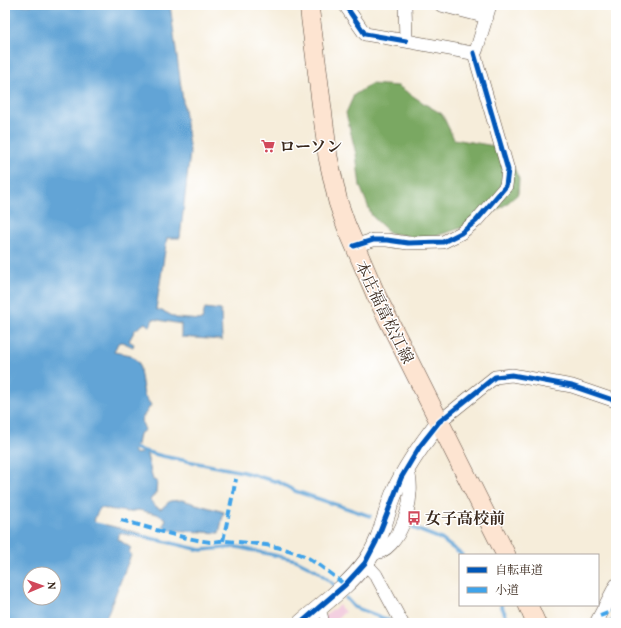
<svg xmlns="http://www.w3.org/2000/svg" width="621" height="628" font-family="Vollkorn,'Noto Serif JP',serif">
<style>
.built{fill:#f3cfe0}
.forest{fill:#7aa862;stroke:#5a6940}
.water{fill:#62a4d6;stroke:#4e677a;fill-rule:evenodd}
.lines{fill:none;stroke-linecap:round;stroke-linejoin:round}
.stream{stroke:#62a4d6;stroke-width:3.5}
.service-casing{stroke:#57473a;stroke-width:8}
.minor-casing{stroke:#57473a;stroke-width:14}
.tertiary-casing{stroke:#57473a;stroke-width:18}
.secondary-casing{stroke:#57473a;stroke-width:20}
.service{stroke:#fff;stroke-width:7}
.minor{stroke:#fff;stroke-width:13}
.tertiary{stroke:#fff;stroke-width:17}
.secondary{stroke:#fde4d1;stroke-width:19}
.quiet{stroke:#3fa3ea;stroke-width:4;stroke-dasharray:8 4;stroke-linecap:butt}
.cycleway-casing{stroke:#fff;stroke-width:8}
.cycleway{stroke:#0057b8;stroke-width:5}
.labels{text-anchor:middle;stroke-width:3;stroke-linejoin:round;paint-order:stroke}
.poi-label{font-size:16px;font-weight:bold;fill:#3b2a1e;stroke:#fff;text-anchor:start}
.street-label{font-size:16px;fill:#3b2a1e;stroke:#fff}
</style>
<rect width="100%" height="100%" fill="#fff"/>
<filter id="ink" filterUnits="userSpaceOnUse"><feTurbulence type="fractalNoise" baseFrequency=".025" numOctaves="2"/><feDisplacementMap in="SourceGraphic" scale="8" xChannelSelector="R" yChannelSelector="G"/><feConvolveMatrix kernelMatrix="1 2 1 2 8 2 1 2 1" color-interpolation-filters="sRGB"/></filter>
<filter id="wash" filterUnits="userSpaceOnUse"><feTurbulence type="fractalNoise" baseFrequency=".012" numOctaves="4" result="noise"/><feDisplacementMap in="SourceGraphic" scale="16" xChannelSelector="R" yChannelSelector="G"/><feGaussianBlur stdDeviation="0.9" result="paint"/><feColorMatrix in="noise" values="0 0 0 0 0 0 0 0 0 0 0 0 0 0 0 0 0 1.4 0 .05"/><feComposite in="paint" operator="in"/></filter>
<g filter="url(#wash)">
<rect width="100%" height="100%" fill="#f6edda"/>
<path class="built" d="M339 605 345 612 334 621 336 623H316Z"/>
<path class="forest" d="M371 84 398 86 425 104 442 114 454 139 500 147 514 168 519 179 518 194 505 205 474 224 426 239 390 233 372 216 360 186 356 154 346 113 354 95Z"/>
<path class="water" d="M5 5H170L190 153 180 238H167L156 309 167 313 176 318 202 320 205 308 221 310 222 340 181 337V324L153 319 150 327 145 323 135 330 129 341 134 344 133 347 122 342 118 343 114 352 131 355 139 363 144 395 151 405 141 420 145 430 139 434 137 445 132 448 135 454 141 453 146 451 153 480 157 481 156 493 150 500 155 506 161 509 170 501 182 500 224 512 219 533 170 530 163 526 166 519 157 514 138 510 128 512 100 508 95 517 94 525H107L142 534 140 537 119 533 118 539 131 548 129 552 131 555 104 623H5ZM30 574H54V598H30Z"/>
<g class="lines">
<path class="stream" d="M129 447 162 456 243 472 278 482 295 491 370 516
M91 523 104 526
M413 528 441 539 462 555
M137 535 201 550 237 547 296 560 316 570 334 585
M346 598 354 607 388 620 392 623
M501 605 509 623
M608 623 616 619"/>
</g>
</g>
<g filter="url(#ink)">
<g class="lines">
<defs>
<path id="service" d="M319 608C323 613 327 617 323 623"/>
<path id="minor" d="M345 5 365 34 406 41
M405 5 406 41 472 53 476 51 477 48 490 5
M441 5 487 17
M354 246 373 240H387L408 243 443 242 461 233 476 221 506 186 508 170 474 53
M439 422 495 377 512 375 572 386 616 401
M371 553C401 556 419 489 406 468
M365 563 376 575 402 623
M596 623 616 585"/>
<path id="tertiary" d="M301 623C323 604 348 586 366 562 381 542 385 514 395 491 406 466 422 444 439 422"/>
<path id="secondary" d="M309 5 328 157 338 202 346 225 376 295 506 555
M528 605 536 623"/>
</defs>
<use href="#service" class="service-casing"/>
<use href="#minor" class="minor-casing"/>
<use href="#tertiary" class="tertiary-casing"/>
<use href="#secondary" class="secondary-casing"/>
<use href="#service" class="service"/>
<use href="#minor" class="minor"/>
<use href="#tertiary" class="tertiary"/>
<use href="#secondary" class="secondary"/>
<path class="quiet" d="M121 520C150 528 180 538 210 542 215 542 220 540 225 541 252 543 283 545 308 558 321 566 333 575 345 585
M223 541 236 479
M600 616 616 610"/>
<defs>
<path id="cycleway" d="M345 5 365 34 406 41
M354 246 373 240H387L408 243 443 242 461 233 476 221 506 186 508 170 474 53
M301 623 345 585 365 563 376 542 401 478 420 446 439 422 495 377 512 375 572 386 616 401"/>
</defs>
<use href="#cycleway" class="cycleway-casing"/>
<use href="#cycleway" class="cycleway"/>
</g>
</g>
<defs>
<symbol id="supermarket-bare" viewBox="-9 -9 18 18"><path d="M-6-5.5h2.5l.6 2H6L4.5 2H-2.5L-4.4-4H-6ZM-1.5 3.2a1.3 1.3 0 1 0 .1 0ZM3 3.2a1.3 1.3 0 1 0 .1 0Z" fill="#d1495b" stroke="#fff" stroke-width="2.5" paint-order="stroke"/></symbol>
<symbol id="bus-bare" viewBox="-9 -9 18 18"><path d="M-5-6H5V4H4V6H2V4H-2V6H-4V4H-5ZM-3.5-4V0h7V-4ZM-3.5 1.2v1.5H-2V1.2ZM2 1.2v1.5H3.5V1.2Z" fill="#d1495b" stroke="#fff" stroke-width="2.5" paint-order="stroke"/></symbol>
</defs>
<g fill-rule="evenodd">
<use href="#supermarket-bare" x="258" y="136" width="20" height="20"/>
<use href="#bus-bare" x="404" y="508" width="20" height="20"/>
</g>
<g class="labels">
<g class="poi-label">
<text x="279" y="152">ローソン</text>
<text x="425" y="524">女子高校前</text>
</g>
<g class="street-label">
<text transform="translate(385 312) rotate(64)" y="6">本庄福富松江線</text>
</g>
</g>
<rect width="621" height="628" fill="none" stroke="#fff" stroke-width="20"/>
<rect x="459" y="554" width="140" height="52" fill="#ffffff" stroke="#b1aaa5"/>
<rect x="467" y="567" width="20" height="6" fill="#0057b8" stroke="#b1aaa5"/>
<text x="495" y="574" font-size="12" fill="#3b2a1e">自転車道</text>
<rect x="467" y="587" width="20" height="6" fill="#3fa3ea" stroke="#b1aaa5"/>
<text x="495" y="594" font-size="12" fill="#3b2a1e">小道</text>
<g transform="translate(42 586) rotate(88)"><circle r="19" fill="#ffffff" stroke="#b1aaa5"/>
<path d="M0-3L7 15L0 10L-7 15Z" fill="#d1495b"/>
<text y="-6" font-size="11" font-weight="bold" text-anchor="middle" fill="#3b2a1e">N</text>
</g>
</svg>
